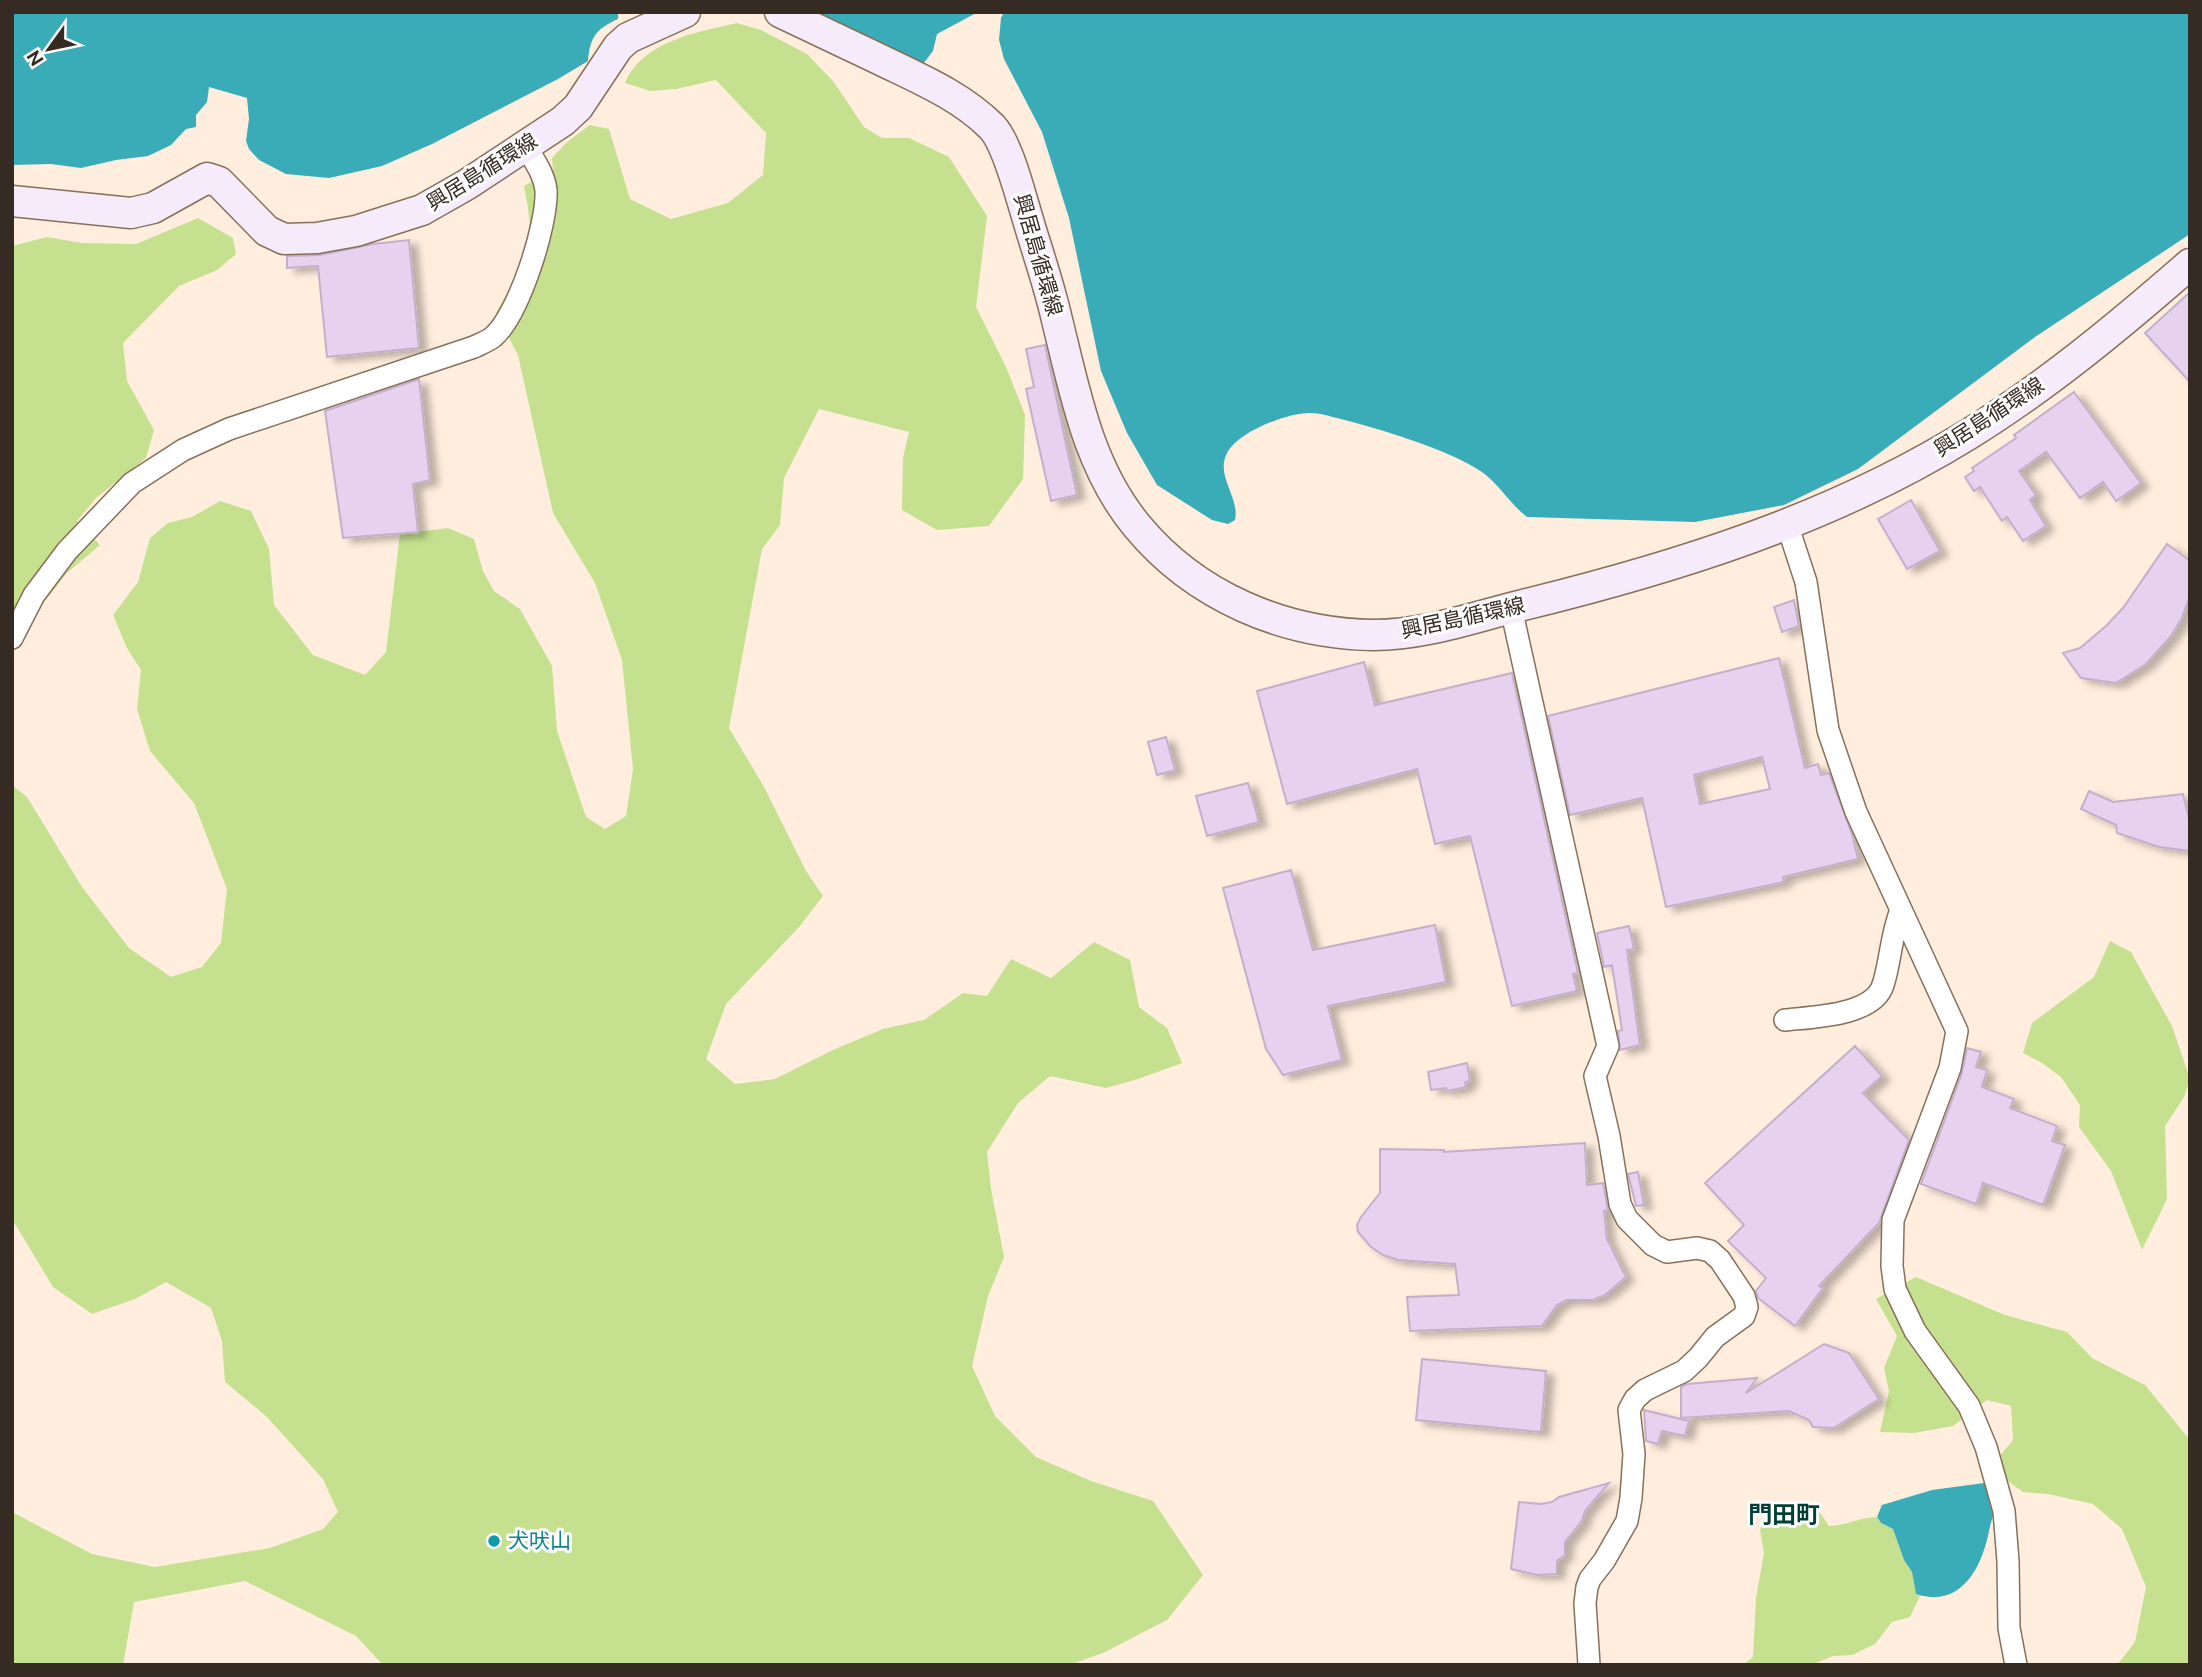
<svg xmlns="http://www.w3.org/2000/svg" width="2202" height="1677" font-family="Ubuntu,'Noto Sans JP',sans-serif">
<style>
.green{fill:#c5e08e}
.water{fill:#3aacb7}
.building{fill:#e6d1ee;stroke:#c4afcb;stroke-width:2;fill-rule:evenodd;filter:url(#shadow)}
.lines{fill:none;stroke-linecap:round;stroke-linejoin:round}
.minor-casing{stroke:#886f59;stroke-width:24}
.secondary-casing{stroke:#886f59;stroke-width:33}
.minor{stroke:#fff;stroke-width:21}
.secondary{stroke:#f6ebfb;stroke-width:30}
.culture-dot{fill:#0f9aa8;stroke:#fefefe;stroke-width:2.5}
.labels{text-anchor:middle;stroke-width:6;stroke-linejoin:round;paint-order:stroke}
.street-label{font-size:21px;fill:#362b22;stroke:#fefefe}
.culture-label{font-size:21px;fill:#0d838f;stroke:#fefefe;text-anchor:start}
.quarter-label{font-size:24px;font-weight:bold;fill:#013e34;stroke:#fefefe}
</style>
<defs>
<filter id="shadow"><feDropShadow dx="8" dy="4.5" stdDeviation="3.5" flood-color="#0004"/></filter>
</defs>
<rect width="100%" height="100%" fill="#ffeede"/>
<path class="green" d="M737 23 761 30 807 54 833 81 864 127 882 138H909L949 157 987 216 976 307 1006 367 1025 415 1023 479 989 526 937 530 902 510 903 458 909 432 819 409 784 478 780 525 762 549 729 728 764 787 806 871 823 896 799 927 726 1004 706 1059 735 1084 775 1079 835 1049 883 1029 924 1020 963 993 987 996 1011 959 1051 978 1094 942 1130 960 1139 1007 1167 1028 1182 1063 1138 1079 1106 1088 1050 1076 1018 1103 987 1152 991 1189 1004 1257 988 1296 972 1366 995 1416 1036 1457 1091 1481 1153 1501 1203 1575 1167 1620 1103 1653 1069 1665H383L356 1636 245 1581 134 1602 123 1665H12V1512L92 1554 155 1567 270 1548 323 1529 338 1512 323 1479 266 1416 225 1382 222 1341 211 1308 166 1282 135 1299 92 1314 53 1287 12 1219V785L27 797 82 887 129 948 171 977 202 967 221 943 227 889 194 803 150 751 137 709 141 670 127 648 113 615 138 582 150 538 168 523 192 517 220 501 251 511 269 549 274 605 313 655 365 675 386 652 400 534 448 528 474 539 483 571 494 591 520 609 552 666 557 731 586 817 605 829 626 816 633 769 622 660 595 583 553 513 518 355 496 313C508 292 525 260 529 236 531 219 527 203 524 186L553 170 552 158 567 142 590 125 609 129 630 199 671 219 728 203 763 175 766 133 716 80 676 89 650 91 625 83C642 41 698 32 737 23Z
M198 218 233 238 236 254 217 270 179 286 123 343 127 381 154 430 146 458 96 498 77 521 100 545 67 573 34 615 12 608V246L47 237 82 243 136 244Z
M2110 941 2131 952 2172 1026 2190 1079 2184 1097 2165 1126 2167 1199 2142 1250 2111 1171 2079 1127 2080 1105 2061 1077 2042 1063 2023 1053 2032 1023 2094 977Z
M1916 1277 2005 1315 2067 1332 2092 1358 2145 1385 2190 1440V1665H2117L2135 1642 2146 1587 2122 1529 2093 1504 2048 1494 2023 1492 2005 1479 1998 1458 2013 1440 2011 1406 1987 1400 1953 1426 1914 1433 1880 1432 1889 1391 1884 1368 1897 1336 1876 1299Z
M1813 1502 1829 1526C1846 1526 1860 1517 1877 1517L1881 1523 1893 1529 1904 1560 1912 1572 1916 1594 1920 1596 1910 1617 1892 1622 1875 1644 1852 1655 1833 1656 1811 1665H1743L1753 1657 1756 1598 1764 1553 1760 1530 1769 1510Z"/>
<path class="water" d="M12 12H618V19C596 29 590 37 588 61L558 79 432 144 382 166 329 178 286 174 259 160 249 149 246 141 249 119 247 98 209 87 207 102 196 115V127L186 129 171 145 148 156 116 160 81 168 51 164 12 165Z
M816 12H978L937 34 933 51 923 64Z
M1004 12H2190V234L2035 337 1858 469 1784 505 1695 522 1527 517C1510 504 1499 484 1482 472 1448 449 1377 428 1337 418 1329 416 1319 413 1311 413 1288 412 1238 432 1227 453 1215 476 1240 497 1235 520L1228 524 1212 520 1157 485 1127 433 1101 371 1069 218 1042 132 1004 59 999 40 1001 18Z
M1984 1483 1994 1489C1999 1513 1993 1510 1989 1531 1982 1567 1961 1609 1916 1594L1912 1572 1904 1560 1893 1529 1881 1523 1877 1517 1882 1505 1932 1490Z"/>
<path class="building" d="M409 240 419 348 327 357 318 266 287 268V256L320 255 373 244Z
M2190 292V382L2145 333Z
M1045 345 1077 495 1051 501 1026 389 1034 387 1026 349Z
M419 379 430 480 413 484 418 532 343 538 325 411Z
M2074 392 2141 483 2116 501 2103 482 2080 498 2046 452 2019 471 2036 495 2030 500 2046 526 2023 541 2007 517 2002 521 1980 487 1974 491 1965 477 1974 471 1972 468 2016 438 2014 435Z
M1911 500 1940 551 1907 569 1878 519Z
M2167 544 2190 561V596L2181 620 2171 636 2146 664 2116 683 2081 678 2063 653 2080 648 2106 626 2123 608Z
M1794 600 1799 626 1782 632 1774 607Z
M1779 658 1805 768 1818 764 1821 775 1829 773 1852 834 1858 859 1783 877 1784 882 1666 907 1642 798 1570 815 1548 716ZM1762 757 1770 789 1700 804 1694 775Z
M1364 662 1375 705 1512 673 1578 973 1573 974 1577 991 1512 1006 1470 836 1435 844 1417 769 1287 804 1257 691Z
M1166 737 1175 770 1157 775 1148 742Z
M1248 783 1259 822 1207 836 1196 796Z
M2089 791 2113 802 2183 794 2190 822V851L2159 847 2117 833 2116 825 2081 809Z
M1291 870 1313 950 1435 925 1446 982 1328 1006 1342 1060 1283 1075 1266 1049 1223 888Z
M1629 926 1634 949 1627 950 1640 1045 1620 1050 1618 1031 1622 1030 1612 965 1604 967 1597 933Z
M1855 1046 1882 1076 1863 1093 1909 1140 1879 1223 1819 1286 1823 1288 1795 1326 1758 1298 1756 1291 1766 1278 1728 1241 1744 1225 1705 1183Z
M1967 1048 1981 1052 1976 1067 1987 1070 1982 1087 2014 1099 2010 1108 2057 1126 2052 1141 2065 1145 2043 1205 1983 1183 1976 1204 1921 1184 1962 1073Z
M1467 1063 1470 1081 1465 1082 1466 1087 1447 1091 1446 1088 1431 1090 1428 1072Z
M1585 1143 1587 1185 1603 1183 1608 1210 1604 1211 1607 1239 1626 1277 1605 1295 1593 1300H1567L1557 1305 1542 1326 1410 1331 1407 1297 1459 1295 1455 1264 1398 1260 1383 1255 1371 1247 1358 1232 1357 1225 1361 1217 1380 1193V1149L1444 1150V1152Z
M1638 1172 1644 1205 1636 1206 1628 1174Z
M1824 1344 1849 1353 1879 1399 1834 1428 1813 1427 1809 1420 1789 1411 1681 1418V1387L1687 1384 1757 1378 1746 1393Z
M1422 1359 1546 1371 1541 1432 1416 1420Z
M1644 1410 1689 1421 1685 1436 1662 1431 1658 1444 1646 1441Z
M1609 1483 1585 1511 1582 1521 1565 1542V1555L1557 1561V1574L1537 1575 1511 1569 1519 1502 1541 1504 1552 1502 1559 1497Z"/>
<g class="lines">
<defs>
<path id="minor" d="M1787 524 1806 582 1828 730 1856 812 1957 1031 1950 1068 1893 1220 1892 1266 1895 1289 1915 1331 1969 1406 1986 1447 2004 1511 2008 1561 2009 1628 2016 1665
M1511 608 1608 1046 1595 1076 1609 1136 1620 1204 1627 1219 1653 1245 1667 1252 1697 1248 1710 1251 1720 1260 1744 1296 1747 1307 1744 1316 1715 1337 1698 1358 1684 1371 1645 1390 1635 1399 1629 1410 1634 1454 1631 1498 1627 1521 1604 1561 1590 1579 1587 1587 1585 1603 1589 1665
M12 638 34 595 67 551 132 483 183 450 229 429 474 347C480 344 488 341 493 337 519 315 548 223 546 190 544 173 533 159 525 145
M1785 1020C1812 1017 1873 1016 1883 985 1891 960 1891 934 1901 910"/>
<path id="secondary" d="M780 12C814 28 847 44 881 60 920 79 961 96 992 127 1007 143 1019 190 1026 213 1036 248 1049 284 1057 320 1075 392 1088 467 1137 526 1195 596 1283 634 1374 635 1424 635 1471 618 1519 606 1675 568 1832 519 1969 434 2048 385 2120 325 2190 264
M12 201 131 213 153 208 207 178 219 182 267 231 284 239 317 238 356 231 422 210 466 185 563 121 578 107 618 47 628 38 685 12"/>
</defs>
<use href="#minor" class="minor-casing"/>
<use href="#secondary" class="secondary-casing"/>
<use href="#minor" class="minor"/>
<use href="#secondary" class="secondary"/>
</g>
<circle class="culture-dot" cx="494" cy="1541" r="7"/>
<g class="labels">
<g class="street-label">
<text transform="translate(482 172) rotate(-32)" y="7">興居島循環線</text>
<text transform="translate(1038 255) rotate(74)" y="7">興居島循環線</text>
<text transform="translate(1989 417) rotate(-33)" y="7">興居島循環線</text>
<text transform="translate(1463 618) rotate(-12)" y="7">興居島循環線</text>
</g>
<g class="culture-label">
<text x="508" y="1548">犬吠山</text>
</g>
<g class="quarter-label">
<text x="1784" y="1523">門田町</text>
</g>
</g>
<rect width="2202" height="1677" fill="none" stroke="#362b22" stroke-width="28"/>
<g transform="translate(49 49) rotate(237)" stroke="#fefefe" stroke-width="5" paint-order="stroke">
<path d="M0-5L12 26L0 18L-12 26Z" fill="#362b22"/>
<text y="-10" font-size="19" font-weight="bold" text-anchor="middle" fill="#362b22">N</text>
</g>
</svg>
